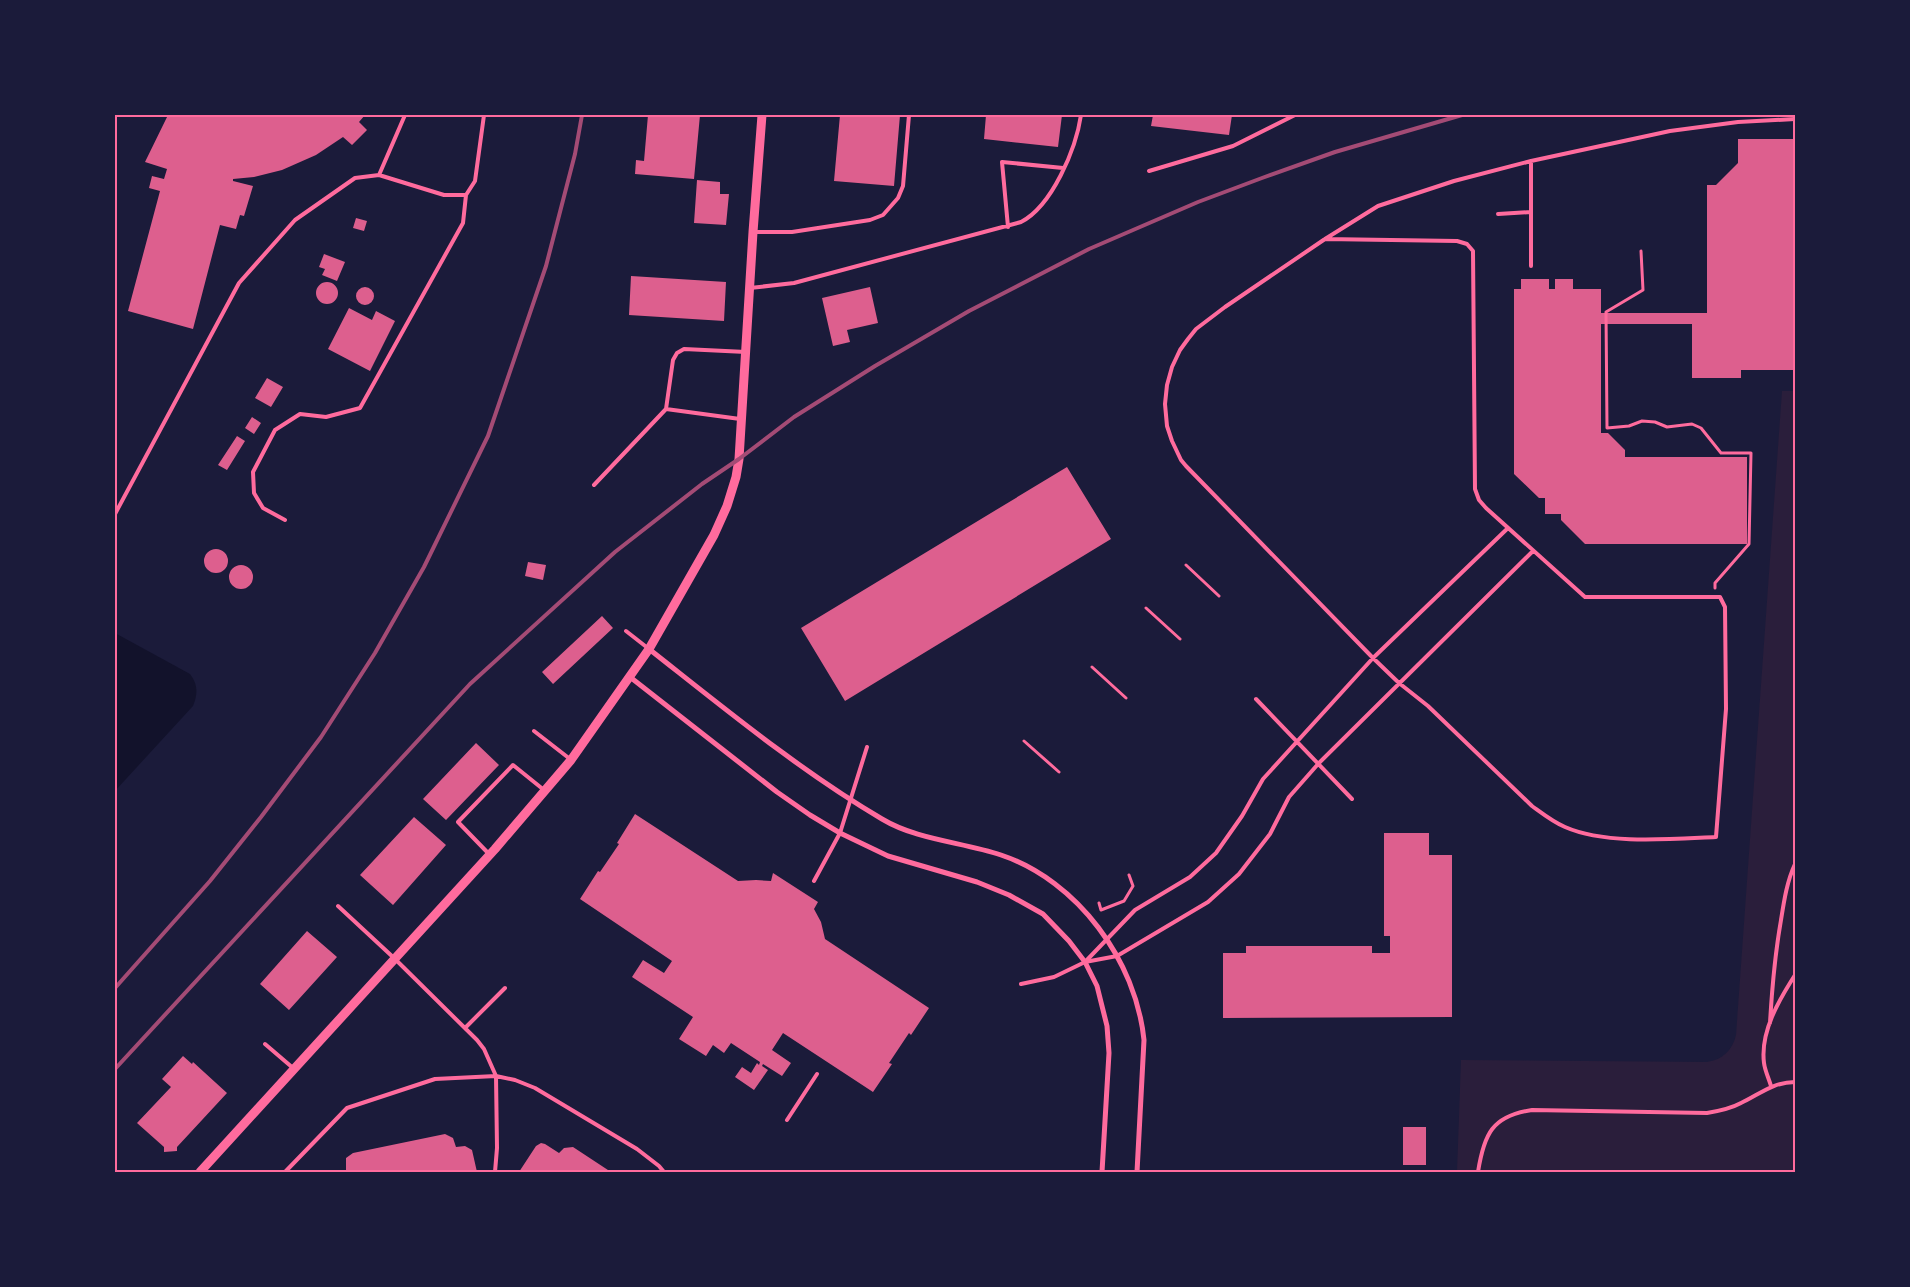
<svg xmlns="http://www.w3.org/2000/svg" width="1910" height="1287" font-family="'Golos Text',sans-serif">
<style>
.green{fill:#2a1e3b}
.water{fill:#12122b}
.building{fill:#dd5f8e}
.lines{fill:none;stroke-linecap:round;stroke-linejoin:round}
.path{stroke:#ff6b9d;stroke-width:3}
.service{stroke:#ff6b9d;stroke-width:4}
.minor{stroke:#ff6b9d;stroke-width:5}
.tertiary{stroke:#ff6b9d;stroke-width:9}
.rail{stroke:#a44b75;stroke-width:4}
.neatline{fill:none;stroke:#ff6b9d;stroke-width:2}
</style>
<rect width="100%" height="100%" fill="#1b1b3a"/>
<path class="green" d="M1782 391H1795V1172H1457L1461 1060 1707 1062C1723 1060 1733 1049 1736 1035Z"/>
<path class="water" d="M115 633 190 674C198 684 198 694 193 706L115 791Z"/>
<path class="building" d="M168 115H365L359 122 367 130 352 145 343 137 316 155 282 170 254 177 233 179V181L253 186 244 216 240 215 236 229 220 225 193 329 128 311 160 191 149 188 152 176 164 179 167 169 145 162Z
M648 115H700L694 179 635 174 636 160 644 161Z
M840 115H900L894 186 834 181Z
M986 115H1062L1058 147 984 139Z
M1153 115H1232L1229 135 1151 126Z
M1738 139H1795V370H1741V378H1692V324H1601V433H1608L1625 450V457H1747V544H1585L1561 520V514H1545V498H1539L1514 474V289H1521V279H1549V289H1555V279H1573V289H1601V313H1707V185H1716L1738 163Z
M697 180 720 182V194H729L726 225 694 223Z
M356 218 367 221 364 231 353 228Z
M324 254 345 262 337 281 322 275 325 269 319 267Z
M631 276 726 282 724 321 629 315Z
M316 293a11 11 0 1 1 22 0a11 11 0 1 1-22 0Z
M356 296a9 9 0 1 1 18 0a9 9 0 1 1-18 0Z
M870 287 878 323 847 330 850 342 833 346 822 298Z
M349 308 372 320 376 311 395 321 370 371 328 349Z
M267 378 283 387 271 407 255 398Z
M252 417 261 423 254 434 245 428Z
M237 436 245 441 227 470 218 465Z
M1067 467 1111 539 845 701 801 628Z
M204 561a12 12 0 1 1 24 0a12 12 0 1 1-24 0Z
M528 562 546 565 543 580 525 576Z
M229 577a12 12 0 1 1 24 0a12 12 0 1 1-24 0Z
M602 616 613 628 553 684 542 672Z
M476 743 499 765 446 820 423 799Z
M635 814 738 881 756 880 771 881 773 873 818 902 814 909 821 922 825 939 929 1008 911 1035 909 1033 889 1063 892 1064 873 1092 783 1033 772 1050 791 1063 782 1076 763 1064 762 1066 768 1070 754 1090 735 1077 742 1067 751 1073 757 1063 759 1065 760 1062 731 1043 724 1053 713 1045 706 1056 679 1039 693 1017 632 977 643 960 664 973 672 961 580 899 598 871 600 872 619 844 617 843Z
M414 817 446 845 393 905 360 875Z
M1384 833H1429V855H1452V1017L1223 1018V953H1246V946H1372V953H1390V936H1384Z
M307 931 337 957 289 1010 260 984Z
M183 1056 192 1064 193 1062 227 1093 177 1147V1151L164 1152V1147L137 1123 171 1087 162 1079Z
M1403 1127H1426V1165H1403Z
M445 1134 453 1138 456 1147 465 1146 472 1150 477 1172H341L346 1170V1158L353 1153Z
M541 1143 545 1144 559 1153 564 1148 573 1147 611 1172H519L536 1146Z"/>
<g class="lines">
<path class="path" d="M1641 251 1643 290 1606 312 1607 428 1629 426 1642 421 1655 422 1667 427 1692 424 1701 428 1721 453H1751L1749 544 1715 583V588
M1186 565 1219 596
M1146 608 1180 639
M1092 667 1126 698
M1024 741 1059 772
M1099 903 1101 910 1124 901 1133 886 1129 875"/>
<path class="service" d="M1149 171 1233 146 1295 115
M379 175 405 115
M1498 214 1531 212
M1008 227 1002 162 1063 168
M753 232H792L870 220 883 215 898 198 903 186 909 115
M1325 239 1457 241 1467 244 1473 251 1475 489 1479 500 1486 508 1585 597H1720L1725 607 1726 709 1716 837C1671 839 1606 845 1565 827 1553 822 1543 814 1532 806L1428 706 1399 683 1373 658 1186 466 1181 460 1172 441 1167 426 1165 404 1167 385 1172 367 1180 350 1188 339 1196 329 1225 307 1325 239 1378 206 1454 181 1531 161 1670 131 1738 122 1795 119
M1531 266V161
M750 288 794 283 1021 222C1052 206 1076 149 1081 115
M666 409 740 419
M594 485 666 409 673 360 677 353 684 349 746 352
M115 514 239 283 295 220 355 178 379 175 444 195H466L475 181 484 115
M285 520 263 508 254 493 253 472 275 430 300 414 326 417 360 408 463 223 466 195
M1795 602V685
M626 631 649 649
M1256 699 1352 799
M534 731 570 759
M489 854 458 822 513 765 544 790
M814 881 840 833 867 747
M1085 962 1135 910 1190 877 1216 853 1242 816 1263 779 1373 658 1508 528
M1021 984 1054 977 1085 962 1117 956 1208 902 1239 874 1270 834 1289 797 1319 763 1533 551
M1770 1023C1772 988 1775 954 1781 920 1784 901 1787 881 1795 864
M465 1028 505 988
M265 1044 293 1068
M1771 1086C1769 1079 1765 1071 1764 1063 1760 1032 1779 1000 1795 975
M787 1120 817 1074
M285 1172 347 1108 435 1079 496 1076 484 1049 477 1040 394 958 338 906
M495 1172 497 1148 496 1076 515 1080 535 1088 637 1149 659 1166 664 1172
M1478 1172C1484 1134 1492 1116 1532 1110L1707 1113C1719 1111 1730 1109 1741 1103 1760 1094 1773 1082 1795 1082"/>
<path class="minor" d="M649 649C724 708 799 770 882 819 917 840 962 842 1001 855 1078 881 1136 961 1144 1040L1137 1172
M630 677 777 792 810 815 840 833 888 856 977 882 1009 895 1043 914 1069 941 1085 962 1097 986 1107 1026 1109 1053 1102 1172"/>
<path class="tertiary" d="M200 1172 495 849 571 760 649 649 714 535 727 506 736 477 739 459 753 232 762 115"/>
<path class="rail" d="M115 988 210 881 261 817 321 737 375 653 424 567 488 436 546 266 575 154 582 115
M115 1069 470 684 615 552 702 484 739 459 794 417 875 366 969 311 1089 249 1198 202 1262 178 1335 152 1462 115"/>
</g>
<rect width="1910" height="1287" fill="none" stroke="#1b1b3a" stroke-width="232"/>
<rect x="116" y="116" width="1678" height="1055" class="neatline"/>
</svg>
